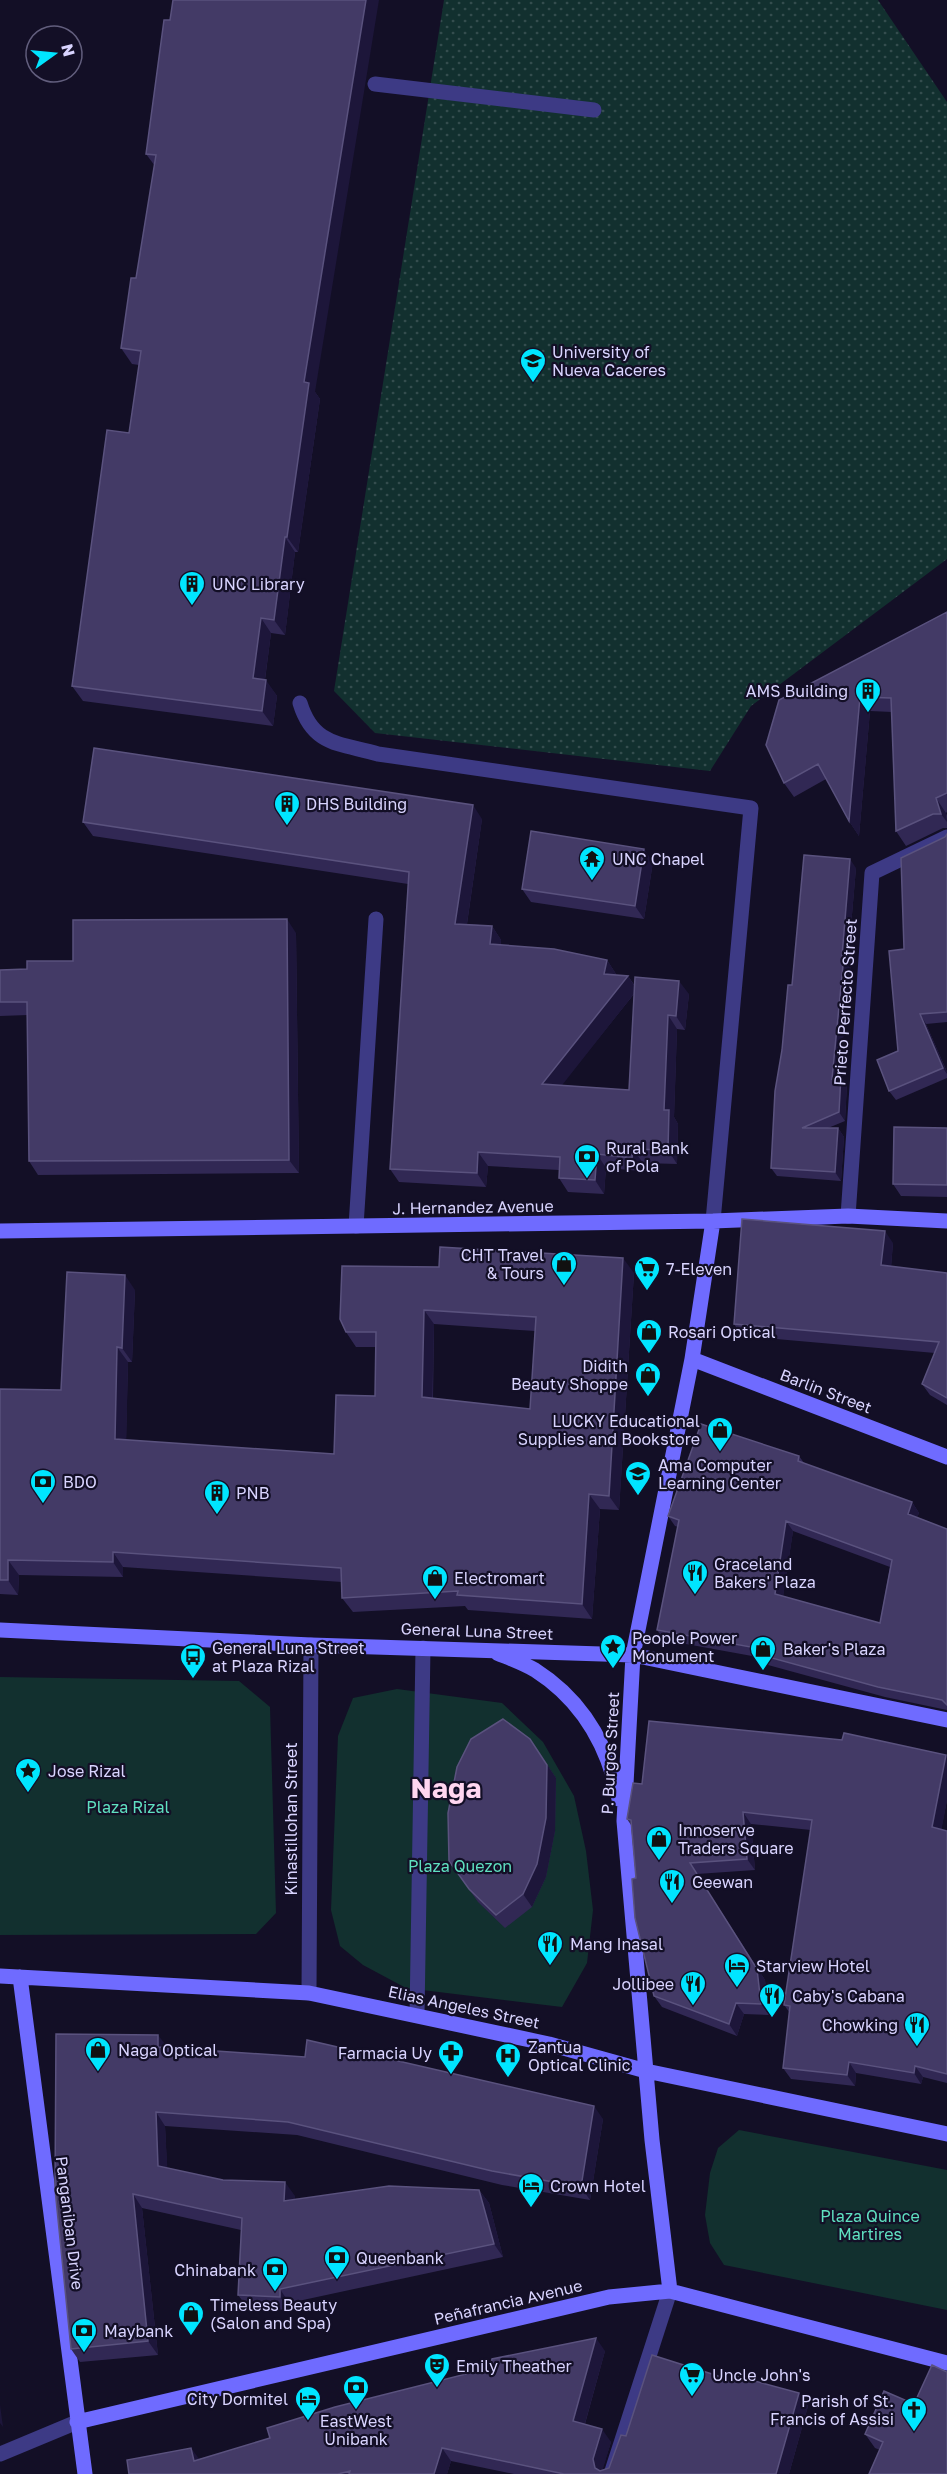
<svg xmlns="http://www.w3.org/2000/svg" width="947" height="2474" font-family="'Golos Text',sans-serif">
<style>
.grass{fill:url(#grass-dots)}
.green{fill:#12302f}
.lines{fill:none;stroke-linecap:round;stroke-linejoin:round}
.lane{stroke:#3d3a85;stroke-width:15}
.street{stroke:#3d3a85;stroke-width:15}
.secondary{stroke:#6f6bff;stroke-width:15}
.wall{fill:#312854;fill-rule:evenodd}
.shaded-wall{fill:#1d163a}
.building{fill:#433a66;stroke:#5a527e;stroke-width:1.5;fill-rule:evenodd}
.labels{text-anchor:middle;stroke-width:4.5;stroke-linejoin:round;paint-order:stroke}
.poi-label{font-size:16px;fill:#d9d4ff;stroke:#130f26;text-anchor:start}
.street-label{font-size:16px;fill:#d9d4ff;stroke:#130f26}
.park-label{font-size:16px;fill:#5fe0c0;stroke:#130f26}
.town-label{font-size:28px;font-weight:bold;fill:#ffd6f0;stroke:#130f26}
</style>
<defs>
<pattern id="grass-dots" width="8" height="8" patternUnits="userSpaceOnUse" patternTransform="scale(1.5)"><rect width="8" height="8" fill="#12302f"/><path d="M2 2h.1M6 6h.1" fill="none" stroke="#344d4e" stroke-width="1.8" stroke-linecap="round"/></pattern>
</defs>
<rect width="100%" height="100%" fill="#130f26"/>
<path class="grass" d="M444 0H878L947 102V559L751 706 710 771 375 733 334 691Z"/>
<path class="green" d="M0 1677 239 1681 270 1707 276 1913 256 1934 0 1935Z
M397 1689 502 1703 543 1742 574 1796 586 1851 593 1910 587 1963 562 2007 406 1988 363 1965 340 1946 331 1910 338 1736 353 1698Z
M739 2130 947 2170V2310L724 2265 710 2243 705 2215 710 2173 718 2148Z"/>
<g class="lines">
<path class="lane" d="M375 84 594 110
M300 703C313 746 340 743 378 754L751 808 713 1221
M356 1226 376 919
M417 2015 423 1648"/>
<path class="street" d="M848 1216 872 873 947 837
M309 1993 311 1645
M0 2454 77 2422
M611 2474 670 2291"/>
<path class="secondary" d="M0 1231 713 1221 848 1216 947 1221
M692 1359 947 1457
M0 1630 311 1645 633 1655 947 1720
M497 1653C509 1658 523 1663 535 1670 582 1700 608 1745 619 1799
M0 1976 309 1993 549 2044 646 2071 947 2134
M20 1977 85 2474
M670 2291 652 2140 624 1821 633 1655 692 1359 713 1221
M77 2422 609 2297 670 2291 947 2363"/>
</g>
<path class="wall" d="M164 20 315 392 320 399 298 552H295L285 635 271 633 265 680 277 696 273 726 83 701 72 686 129 433 139 365 132 364 121 348 136 278 155 166 146 154Z
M947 612V812L946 813 947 816V828H943L906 846 896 831 892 712 870 711 859 836 849 821 826 779 794 797 784 783 766 745Z
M482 819 467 924 492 926 501 940V945L607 960 616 974V975L628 976 635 986 689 994 685 1030 677 1029 674 1117 678 1124 677 1164 643 1163 642 1171 606 1168 604 1194 568 1192 559 1178V1170L488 1166 486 1187 399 1182 390 1169 408 884 93 836 83 822ZM634 994 629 1090 561 1085Z
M947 834V1022L926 1024 947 1072V1078L896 1100 889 1091 898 1051 904 949 945 837Z
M653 862 644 919 531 902 522 889Z
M856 868 848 961 851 964 839 1076 847 1084 845 1121 828 1128H838L844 1137 841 1181 777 1176 771 1168 792 985Z
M296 933 299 1173 38 1175 29 1161 28 1015 0 1016V970L27 969 73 961Z
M947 1128V1197L901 1196 893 1184Z
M893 1243 891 1267 947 1273V1405L930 1395 922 1384 935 1353 742 1336 734 1324Z
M634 1273 619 1510 600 1509 592 1619 468 1610 465 1606 353 1612 342 1598V1582L123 1567V1577L19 1575 18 1595 0 1594V1389L61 1390 135 1290 132 1362H128L126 1440 334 1454 375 1396 376 1347H356L346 1332 340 1319ZM434 1324 535 1331 530 1409 433 1398Z
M799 1456 804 1463 912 1502 919 1513 917 1517 947 1529V1710L885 1697 768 1665 763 1658 664 1640 657 1630 678 1527 675 1526 668 1516ZM793 1531 890 1567 880 1623 783 1596Z
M530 1739 556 1778 555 1831 546 1877 532 1907 505 1928 478 1902 449 1861Z
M642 1784 947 1800 941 1830 947 1831V2083L923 2077 921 2084 856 2073 855 2086 791 2079 783 2068 790 2013 784 2005 811 1830 751 1824 755 1870 697 1874 765 1980 769 2015 744 2014 737 2036 662 2007 654 1996 636 1878 631 1825 627 1819Z
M167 2048 603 2119 590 2200 502 2185 297 2135 165 2126 167 2168 295 2196 294 2199 479 2190 489 2203 503 2257 289 2303V2310L248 2308 238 2295 241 2230 142 2208 158 2355 80 2362 71 2349Z
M605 2351 585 2424 611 2442 602 2470 609 2468 626 2436 731 2380 799 2393 808 2406 789 2474H514L451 2461 447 2474H129L199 2459Z
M914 2404 880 2450 875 2448 865 2434Z"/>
<path class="shaded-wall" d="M366 0H379L315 392 320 399 298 552 287 537 304 382Z
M285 537 295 552 285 635 274 620Z
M261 618 271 633 263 694 253 678Z
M266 680 277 696 273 726 262 711Z
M860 697 870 711 859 836 849 821Z
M936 798 946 813 947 822 941 814Z
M473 805 482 819 465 937 455 924Z
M644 849 653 862 644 919 635 906Z
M850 859 856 868 848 961 851 964 838 1088 832 1079Z
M287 919 296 933 299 1173 289 1160Z
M492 926 501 940 500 958 490 944Z
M607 960 616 974 613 988 604 974Z
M628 976 637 990 552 1098 542 1084Z
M679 981 689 994 685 1030 676 1016Z
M920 1014 926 1024 947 1072V1074L943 1068Z
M668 1015 677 1029 674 1117 678 1124 677 1164 668 1150 664 1110Z
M841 1075 847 1084 845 1121 839 1112Z
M838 1128 844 1137 841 1181 835 1172Z
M633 1149 643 1163 642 1171 632 1158Z
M478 1152 488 1166 486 1187 477 1173Z
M597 1154 606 1168 604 1194 595 1180Z
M885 1231 893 1243 890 1277 881 1265Z
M623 1258 634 1273 619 1510 609 1496Z
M125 1275 135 1290 132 1362 122 1348Z
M424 1310 434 1324 432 1412 422 1397Z
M117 1347 128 1362 126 1453 115 1439Z
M589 1494 600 1509 592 1619 582 1604Z
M912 1502 919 1513 915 1524 908 1514Z
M786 1521 793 1531 782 1604 775 1594Z
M113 1552 123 1567V1577L113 1562Z
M8 1560 19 1575 18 1595 8 1580Z
M530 1739 556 1778 555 1831 546 1877 532 1907 523 1894Z
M946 1755 947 1757V1800L940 1838 932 1827Z
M743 1812 751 1824 755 1870 747 1859Z
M690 1863 765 1980 769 2015 761 2004Z
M736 2003 744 2014 737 2036 729 2024Z
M158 2035 168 2048 158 2047Z
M849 2062 856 2073 855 2086 847 2075Z
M915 2066 923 2077 921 2084 914 2073Z
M594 2106 603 2119 590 2200 581 2187Z
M156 2112 165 2126 168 2179 158 2166Z
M285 2182 295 2196 294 2214 284 2201Z
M479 2190 489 2203 503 2257 494 2244Z
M133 2194 142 2208 158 2355 148 2341Z
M280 2289 289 2303V2310L280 2297Z
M596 2338 605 2351 582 2434 573 2421Z
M799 2393 808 2406 789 2474H776Z
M0 2405 3 2427 0 2423Z
M602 2429 611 2442 602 2472 595 2468 593 2459Z
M191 2448 200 2460 194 2461Z
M442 2448 451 2461 447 2474H434Z"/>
<path class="building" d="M173 0H366L304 382 309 383 287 537H285L274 620 261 618 253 678 266 680 262 711 72 686 107 430 129 433 141 351 121 348 131 278H136L156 155 146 154 164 20H170Z
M947 612V793L936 798 941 814H933L896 831 891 698 860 697 849 821 818 764 784 783 766 745 779 700Z
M94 748 473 805 455 924 492 926 490 944 554 949 607 960 604 974 628 976 542 1084 629 1090 635 977 679 981 676 1016 668 1015 664 1110H669L668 1150 633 1149 632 1158 597 1154 595 1180 559 1178 560 1157 478 1152 477 1173 390 1169 409 872 83 822Z
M531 831 644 849 635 906 522 889Z
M947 834V1012L920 1014 943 1068 889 1091 877 1060 898 1051 889 951 904 949 901 858 945 837Z
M804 855 850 859 842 956 844 955 832 1079 841 1075 839 1112 802 1128H838L835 1172 771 1168 775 1091 782 1050 788 985H792Z
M287 919 289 1160 29 1161 27 1002H0V970L27 969V961H73V920Z
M894 1127 947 1128V1185L893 1184Z
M742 1219 885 1231 881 1265 947 1273V1398L922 1384 939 1342 734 1324Z
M440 1247 623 1258 609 1496 589 1494 582 1604 457 1595 458 1591 342 1598 341 1568 113 1552V1562L8 1560V1580H0V1389L61 1390 67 1272 125 1275 122 1348 117 1347 115 1439 334 1454 336 1395 375 1396 376 1332H346L340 1319 342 1266 439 1267ZM424 1310 536 1317 530 1409 422 1397Z
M701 1424 799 1456 798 1461 912 1502 908 1514 947 1529V1705L942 1700 878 1687 761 1655 762 1649 657 1630 679 1520 668 1516ZM786 1521 892 1560 880 1623 775 1594Z
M503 1719 530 1739 547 1765 546 1818 537 1864 523 1894 496 1915 469 1889 449 1861 448 1813 457 1767 471 1739Z
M649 1721 842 1740 844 1733 946 1755 932 1827 947 1831V2074L915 2066 914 2073 849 2062 847 2075 783 2068 790 2006 784 2005 812 1820 743 1812 747 1859 690 1863 757 1969 761 2004 736 2003 729 2024 654 1996 635 1918 632 1879 636 1878 631 1820 627 1819 633 1783 642 1784Z
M56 2034 158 2035V2047L305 2057 307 2040 594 2106 581 2187 492 2171 288 2122 156 2112 158 2166 223 2180 285 2182 284 2201 389 2186 479 2190 494 2244 280 2289V2297L238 2295 242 2218 133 2194 148 2341 71 2349 55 2189Z
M596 2338 573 2421 602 2429 593 2459 595 2468 600 2471 609 2468 621 2435 626 2436 652 2355 731 2380 733 2375 799 2393 776 2474H564L442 2448 434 2474H349L350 2471 338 2474H129L127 2460 191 2448 194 2461 270 2438 267 2428 335 2407 490 2368 492 2359Z
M932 2365 947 2372V2474H869L883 2442 865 2434 884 2391 914 2404Z"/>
<defs>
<symbol id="university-pin" viewBox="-11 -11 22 30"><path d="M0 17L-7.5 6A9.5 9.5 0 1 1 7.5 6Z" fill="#00e5ff" stroke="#130f26"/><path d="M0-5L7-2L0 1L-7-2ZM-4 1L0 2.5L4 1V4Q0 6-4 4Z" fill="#111"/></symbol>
<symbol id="building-pin" viewBox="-11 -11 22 30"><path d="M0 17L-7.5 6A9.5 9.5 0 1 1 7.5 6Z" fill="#00e5ff" stroke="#130f26"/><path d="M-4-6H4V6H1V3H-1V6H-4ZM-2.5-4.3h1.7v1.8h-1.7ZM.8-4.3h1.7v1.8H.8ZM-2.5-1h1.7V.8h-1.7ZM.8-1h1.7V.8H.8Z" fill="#111"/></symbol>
<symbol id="temple-pin" viewBox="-11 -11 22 30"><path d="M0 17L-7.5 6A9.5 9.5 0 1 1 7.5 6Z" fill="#00e5ff" stroke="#130f26"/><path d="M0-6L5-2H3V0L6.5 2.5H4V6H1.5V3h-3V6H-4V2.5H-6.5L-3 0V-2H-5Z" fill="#111"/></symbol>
<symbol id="bank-pin" viewBox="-11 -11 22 30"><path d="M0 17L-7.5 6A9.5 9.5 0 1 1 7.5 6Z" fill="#00e5ff" stroke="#130f26"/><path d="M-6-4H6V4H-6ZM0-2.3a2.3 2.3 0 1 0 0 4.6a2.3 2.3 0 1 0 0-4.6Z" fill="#111"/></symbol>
<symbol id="shop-pin" viewBox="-11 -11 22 30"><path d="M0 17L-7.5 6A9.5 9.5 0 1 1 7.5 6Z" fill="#00e5ff" stroke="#130f26"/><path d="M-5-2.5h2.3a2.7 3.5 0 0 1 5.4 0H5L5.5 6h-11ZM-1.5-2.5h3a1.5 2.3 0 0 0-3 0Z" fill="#111"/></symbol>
<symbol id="supermarket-pin" viewBox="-11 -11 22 30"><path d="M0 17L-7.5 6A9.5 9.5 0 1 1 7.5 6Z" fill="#00e5ff" stroke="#130f26"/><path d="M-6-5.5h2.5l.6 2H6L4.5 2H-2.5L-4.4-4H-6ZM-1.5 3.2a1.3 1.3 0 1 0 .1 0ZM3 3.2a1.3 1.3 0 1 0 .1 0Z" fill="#111"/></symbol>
<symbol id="restaurant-pin" viewBox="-11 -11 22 30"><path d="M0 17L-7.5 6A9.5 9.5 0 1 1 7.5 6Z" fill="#00e5ff" stroke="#130f26"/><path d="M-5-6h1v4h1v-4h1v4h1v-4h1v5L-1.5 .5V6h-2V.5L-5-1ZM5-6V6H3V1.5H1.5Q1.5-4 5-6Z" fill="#111"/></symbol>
<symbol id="sight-pin" viewBox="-11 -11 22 30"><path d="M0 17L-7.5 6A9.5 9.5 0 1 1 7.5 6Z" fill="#00e5ff" stroke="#130f26"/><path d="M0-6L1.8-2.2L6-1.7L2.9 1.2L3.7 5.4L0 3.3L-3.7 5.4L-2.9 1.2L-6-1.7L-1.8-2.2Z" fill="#111"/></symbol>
<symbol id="bus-pin" viewBox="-11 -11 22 30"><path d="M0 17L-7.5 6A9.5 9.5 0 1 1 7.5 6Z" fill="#00e5ff" stroke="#130f26"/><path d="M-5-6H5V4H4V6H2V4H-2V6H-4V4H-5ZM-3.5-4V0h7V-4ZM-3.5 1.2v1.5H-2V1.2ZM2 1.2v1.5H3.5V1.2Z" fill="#111"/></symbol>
<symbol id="hotel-pin" viewBox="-11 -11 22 30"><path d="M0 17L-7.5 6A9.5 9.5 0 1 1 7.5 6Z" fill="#00e5ff" stroke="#130f26"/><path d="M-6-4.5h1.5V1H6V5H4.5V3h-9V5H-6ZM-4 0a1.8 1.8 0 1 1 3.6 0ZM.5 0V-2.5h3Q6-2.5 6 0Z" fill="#111"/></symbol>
<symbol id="pharmacy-pin" viewBox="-11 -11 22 30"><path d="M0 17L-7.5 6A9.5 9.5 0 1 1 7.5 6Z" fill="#00e5ff" stroke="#130f26"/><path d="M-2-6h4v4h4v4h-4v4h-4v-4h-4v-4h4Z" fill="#111"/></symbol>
<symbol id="hospital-pin" viewBox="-11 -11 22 30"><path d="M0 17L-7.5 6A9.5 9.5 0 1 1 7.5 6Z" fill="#00e5ff" stroke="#130f26"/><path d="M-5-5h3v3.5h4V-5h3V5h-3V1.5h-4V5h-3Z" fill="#111"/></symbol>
<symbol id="theatre-pin" viewBox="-11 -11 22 30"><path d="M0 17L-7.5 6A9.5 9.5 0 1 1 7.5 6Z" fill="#00e5ff" stroke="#130f26"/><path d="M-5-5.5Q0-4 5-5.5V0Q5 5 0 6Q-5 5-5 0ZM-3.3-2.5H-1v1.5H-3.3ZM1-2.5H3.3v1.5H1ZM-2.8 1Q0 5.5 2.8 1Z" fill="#111"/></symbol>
<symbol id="church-pin" viewBox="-11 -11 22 30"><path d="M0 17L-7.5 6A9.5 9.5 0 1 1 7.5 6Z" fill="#00e5ff" stroke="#130f26"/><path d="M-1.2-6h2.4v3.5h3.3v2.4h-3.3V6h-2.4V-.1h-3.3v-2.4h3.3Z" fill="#111"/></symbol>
</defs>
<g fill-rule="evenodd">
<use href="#university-pin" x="518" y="346" width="30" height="40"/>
<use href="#building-pin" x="177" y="569" width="30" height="40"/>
<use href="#building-pin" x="853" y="676" width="30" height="40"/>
<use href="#building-pin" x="272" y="789" width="30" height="40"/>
<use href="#temple-pin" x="577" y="844" width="30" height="40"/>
<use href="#bank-pin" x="572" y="1142" width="30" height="40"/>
<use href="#shop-pin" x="549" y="1249" width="30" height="40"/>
<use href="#supermarket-pin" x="632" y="1254" width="30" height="40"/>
<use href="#shop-pin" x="634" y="1317" width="30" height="40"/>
<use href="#shop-pin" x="633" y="1360" width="30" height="40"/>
<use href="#shop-pin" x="705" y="1415" width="30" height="40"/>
<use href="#university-pin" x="623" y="1459" width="30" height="40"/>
<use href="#bank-pin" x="28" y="1467" width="30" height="40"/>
<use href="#building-pin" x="202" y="1478" width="30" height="40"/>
<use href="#restaurant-pin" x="680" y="1558" width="30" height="40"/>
<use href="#shop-pin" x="420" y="1563" width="30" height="40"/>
<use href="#sight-pin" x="598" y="1632" width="30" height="40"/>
<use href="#shop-pin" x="748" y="1634" width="30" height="40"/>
<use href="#bus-pin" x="178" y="1642" width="30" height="40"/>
<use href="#sight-pin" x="13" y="1756" width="30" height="40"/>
<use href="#shop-pin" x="644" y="1824" width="30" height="40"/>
<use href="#restaurant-pin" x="657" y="1867" width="30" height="40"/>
<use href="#restaurant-pin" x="535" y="1929" width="30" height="40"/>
<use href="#hotel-pin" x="722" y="1951" width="30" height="40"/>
<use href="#restaurant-pin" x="678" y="1969" width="30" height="40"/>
<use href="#restaurant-pin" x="757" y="1981" width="30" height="40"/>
<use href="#restaurant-pin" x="902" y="2010" width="30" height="40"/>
<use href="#shop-pin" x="83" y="2035" width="30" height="40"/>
<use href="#pharmacy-pin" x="436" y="2038" width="30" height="40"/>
<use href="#hospital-pin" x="493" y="2041" width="30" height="40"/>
<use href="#hotel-pin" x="516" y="2171" width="30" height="40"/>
<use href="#bank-pin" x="322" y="2243" width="30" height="40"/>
<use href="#bank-pin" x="260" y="2255" width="30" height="40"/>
<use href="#shop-pin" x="176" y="2299" width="30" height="40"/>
<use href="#bank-pin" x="69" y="2316" width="30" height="40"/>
<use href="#theatre-pin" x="422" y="2351" width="30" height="40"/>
<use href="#supermarket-pin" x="677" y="2360" width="30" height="40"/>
<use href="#bank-pin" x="341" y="2373" width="30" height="40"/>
<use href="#hotel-pin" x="293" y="2384" width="30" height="40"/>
<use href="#church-pin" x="899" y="2395" width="30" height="40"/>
</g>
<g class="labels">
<g class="poi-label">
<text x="552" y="358">University of<tspan x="552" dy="18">Nueva Caceres</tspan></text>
<text x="212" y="590">UNC Library</text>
<text x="848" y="697" text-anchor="end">AMS Building</text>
<text x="306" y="810">DHS Building</text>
<text x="612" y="865">UNC Chapel</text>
<text x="606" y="1154">Rural Bank<tspan x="606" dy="18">of Pola</tspan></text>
<text x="544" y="1261" text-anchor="end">CHT Travel<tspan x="544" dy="18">&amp; Tours</tspan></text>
<text x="666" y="1275">7-Eleven</text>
<text x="668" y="1338">Rosari Optical</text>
<text x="628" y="1372" text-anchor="end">Didith<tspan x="628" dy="18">Beauty Shoppe</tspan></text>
<text x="700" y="1427" text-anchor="end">LUCKY Educational<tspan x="700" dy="18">Supplies and Bookstore</tspan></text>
<text x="658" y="1471">Ama Computer<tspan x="658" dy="18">Learning Center</tspan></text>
<text x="63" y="1488">BDO</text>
<text x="236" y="1499">PNB</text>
<text x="714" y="1570">Graceland<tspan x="714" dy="18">Bakers' Plaza</tspan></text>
<text x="454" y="1584">Electromart</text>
<text x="632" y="1644">People Power<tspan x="632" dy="18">Monument</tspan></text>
<text x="212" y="1654">General Luna Street<tspan x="212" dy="18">at Plaza Rizal</tspan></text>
<text x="783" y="1655">Baker's Plaza</text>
<text x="48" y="1777">Jose Rizal</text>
<text x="678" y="1836">Innoserve<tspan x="678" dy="18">Traders Square</tspan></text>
<text x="692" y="1888">Geewan</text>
<text x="570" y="1950">Mang Inasal</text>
<text x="756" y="1972">Starview Hotel</text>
<text x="674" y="1990" text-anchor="end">Jollibee</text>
<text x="792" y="2002">Caby's Cabana</text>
<text x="898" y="2031" text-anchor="end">Chowking</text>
<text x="528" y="2053">Zantua<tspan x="528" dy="18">Optical Clinic</tspan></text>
<text x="118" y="2056">Naga Optical</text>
<text x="432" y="2059" text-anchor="end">Farmacia Uy</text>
<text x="550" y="2192">Crown Hotel</text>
<text x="356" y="2264">Queenbank</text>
<text x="256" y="2276" text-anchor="end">Chinabank</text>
<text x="210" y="2311">Timeless Beauty<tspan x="210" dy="18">(Salon and Spa)</tspan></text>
<text x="104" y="2337">Maybank</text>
<text x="456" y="2372">Emily Theather</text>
<text x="712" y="2381">Uncle John's</text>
<text x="288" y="2405" text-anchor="end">City Dormitel</text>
<text x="894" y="2407" text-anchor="end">Parish of St.<tspan x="894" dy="18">Francis of Assisi</tspan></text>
<text x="356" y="2427" text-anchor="middle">EastWest<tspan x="356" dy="18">Unibank</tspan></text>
</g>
<g class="street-label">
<text transform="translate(845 1002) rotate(-86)" y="6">Prieto Perfecto Street</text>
<text transform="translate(473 1207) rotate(-1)" y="6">J. Hernandez Avenue</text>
<text transform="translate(826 1391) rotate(21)" y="6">Barlin Street</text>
<text transform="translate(477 1631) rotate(2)" y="6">General Luna Street</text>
<text transform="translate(610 1753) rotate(-87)" y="6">P. Burgos Street</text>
<text transform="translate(291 1819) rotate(-90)" y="6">Kinastillohan Street</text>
<text transform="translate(464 2007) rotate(12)" y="6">Elias Angeles Street</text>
<text transform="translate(70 2223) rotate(83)" y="6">Panganiban Drive</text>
<text transform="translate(508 2302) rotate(-13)" y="6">Peñafrancia Avenue</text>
</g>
<g class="park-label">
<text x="128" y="1813">Plaza Rizal</text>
<text x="460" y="1872">Plaza Quezon</text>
<text x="870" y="2222">Plaza Quince<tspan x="870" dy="18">Martires</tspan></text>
</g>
<g class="town-label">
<text x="446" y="1798">Naga</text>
</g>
</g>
<g transform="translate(54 54) rotate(75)"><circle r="28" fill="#130f26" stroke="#625e7d" stroke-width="1.5"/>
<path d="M0-4.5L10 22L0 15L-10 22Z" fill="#00e5ff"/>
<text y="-9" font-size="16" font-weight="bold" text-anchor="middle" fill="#d9d4ff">N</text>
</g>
</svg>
